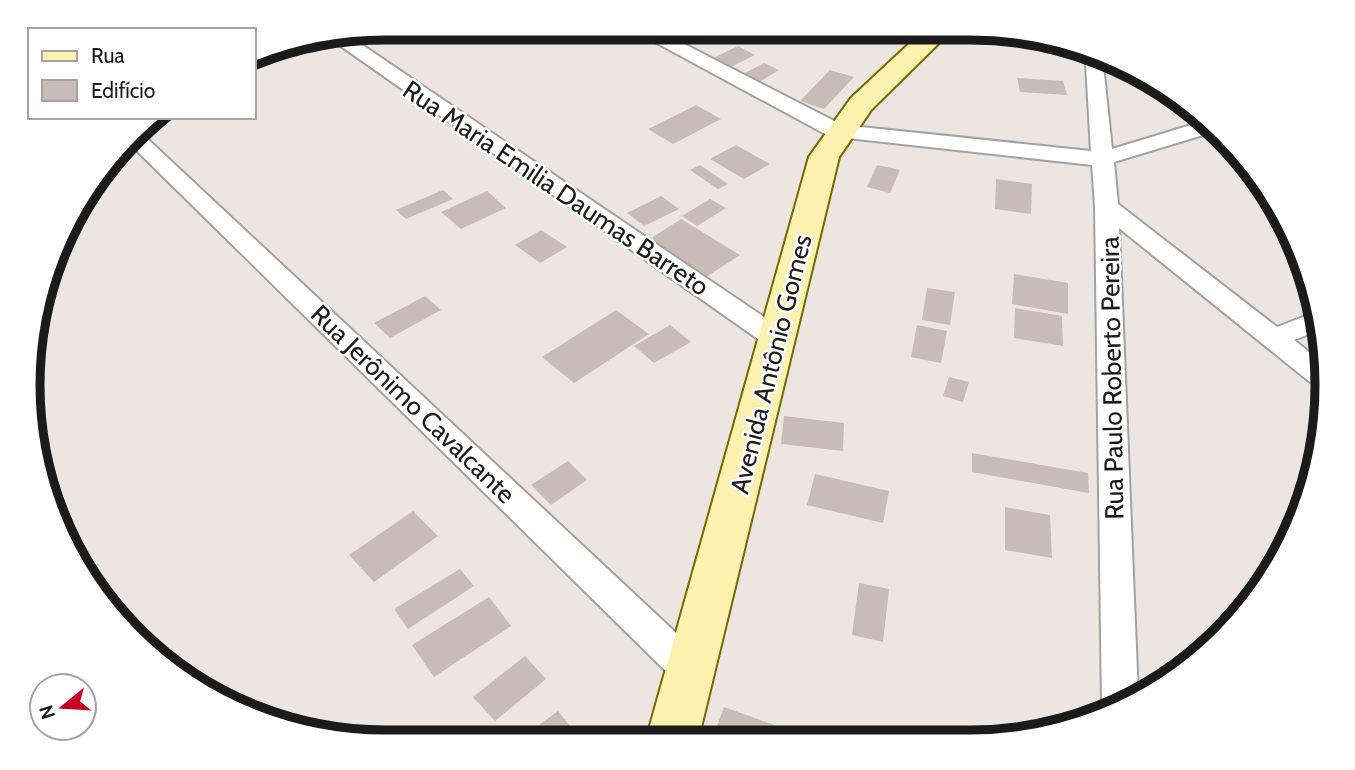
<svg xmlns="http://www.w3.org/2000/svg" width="1355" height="770" font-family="Cabin,sans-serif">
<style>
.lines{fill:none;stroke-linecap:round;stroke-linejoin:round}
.stream{fill:#9ddcde;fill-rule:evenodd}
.building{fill:#c9bbb6}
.street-casing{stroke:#a2a2a2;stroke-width:4}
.secondary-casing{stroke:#746a00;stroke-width:4}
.street{fill:#fff;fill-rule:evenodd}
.secondary{fill:#fcf1af;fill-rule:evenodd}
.labels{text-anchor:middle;stroke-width:5;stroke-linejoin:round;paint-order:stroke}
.street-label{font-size:26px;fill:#1b1b1b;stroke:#fff}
.rim{fill:none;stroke:#1b1b1b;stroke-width:9}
</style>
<rect width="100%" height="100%" fill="#ede6e0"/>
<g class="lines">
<path class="stream" d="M304 41 303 43 254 66V62L293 43Z"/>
</g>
<path class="building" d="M738 46 755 55 729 68 712 59Z
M764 63 779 70 759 82 743 74Z
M830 70 854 77 824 109 800 101Z
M1017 78 1063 81 1067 95 1020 92Z
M696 105 721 119 673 144 648 129Z
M736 145 770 164 744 179 710 159Z
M700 165 728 184 718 189 690 170Z
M877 165 900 170 890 193 867 187Z
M996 179 1032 184 1031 214 995 209Z
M443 190 453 199 406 219 396 210Z
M487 191 506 208 461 229 441 212Z
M661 196 679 209 644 226 627 213Z
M710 199 726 208 697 226 682 216Z
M681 219 740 255 706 277 648 240Z
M541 230 567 247 540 263 515 245Z
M1014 274 1068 283V314L1012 304Z
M927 288 955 292 950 325 922 320Z
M425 296 441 310 390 338 374 323Z
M1015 308 1062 316 1063 346 1014 338Z
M616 310 649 334 574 383 542 357Z
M670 325 691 342 654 363 634 346Z
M917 325 947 331 941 363 911 357Z
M949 377 969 382 963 402 943 396Z
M784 416 844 423 843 451 781 444Z
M972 453 1088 473 1089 493 972 472Z
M568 461 587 480 551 505 531 485Z
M815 474 889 491 883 523 807 505Z
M1005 507 1050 515 1052 558 1005 550Z
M413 511 438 536 374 582 349 555Z
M460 569 474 586 408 629 394 609Z
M859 583 889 589 883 642 852 635Z
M489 597 511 626 434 677 412 645Z
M525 656 546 679 495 721 473 697Z
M724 707 777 726 772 740H712Z
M558 711 581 740 517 741Z"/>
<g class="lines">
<defs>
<path id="street" d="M629 28H653L842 125 1091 151 1085 47 1102 55 1112 149 1201 122 1213 132 1114 162 1118 204 1277 327 1316 312 1317 331 1294 340 1319 360 1321 385 1310 382 1119 228 1138 697 1105 713 1102 706 1095 206 1092 165 829 136Z
M346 34 786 332 790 339 786 346 777 348 768 346 328 37Z
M140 132 705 660 710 672 705 684 692 688 679 684 129 143Z"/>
<path id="secondary" d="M925 29H953L871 110 839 157 698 740H646L809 157 851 98Z"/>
</defs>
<use href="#street" class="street-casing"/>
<use href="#secondary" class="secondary-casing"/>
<use href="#street" class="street"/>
<use href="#secondary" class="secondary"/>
</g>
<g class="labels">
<g class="street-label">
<text transform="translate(556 188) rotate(34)" y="9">Rua Maria Emilia Daumas Barreto</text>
<text transform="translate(771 364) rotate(-76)" y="9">Avenida Antônio Gomes</text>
<text transform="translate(1112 378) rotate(-91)" y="9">Rua Paulo Roberto Pereira</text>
<text transform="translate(413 404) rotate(44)" y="9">Rua Jerônimo Cavalcante</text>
</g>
</g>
<path d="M0 0H1355V770H0ZM385 40H970A345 345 0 0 1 1315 385V385A345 345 0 0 1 970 730H385A345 345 0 0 1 40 385V385A345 345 0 0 1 385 40Z" fill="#fff" fill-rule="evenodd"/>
<path class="rim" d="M385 40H970A345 345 0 0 1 1315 385V385A345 345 0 0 1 970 730H385A345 345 0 0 1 40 385V385A345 345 0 0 1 385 40Z"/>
<rect x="28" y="28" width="228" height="91" fill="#ffffff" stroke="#a4a4a4" stroke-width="2"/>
<rect x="42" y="51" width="35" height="10" fill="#fcf1af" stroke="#a4a4a4" stroke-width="2"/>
<text x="91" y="63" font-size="21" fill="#1b1b1b">Rua</text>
<rect x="42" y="80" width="35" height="21" fill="#c9bbb6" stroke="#a4a4a4" stroke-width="2"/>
<text x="91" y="98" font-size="21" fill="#1b1b1b">Edifício</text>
<g transform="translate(63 707) rotate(252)"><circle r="33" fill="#ffffff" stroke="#a4a4a4" stroke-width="2"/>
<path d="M0-5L12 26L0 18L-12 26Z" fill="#c60027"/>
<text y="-10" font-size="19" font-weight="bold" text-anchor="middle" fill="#1b1b1b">N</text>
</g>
</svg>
